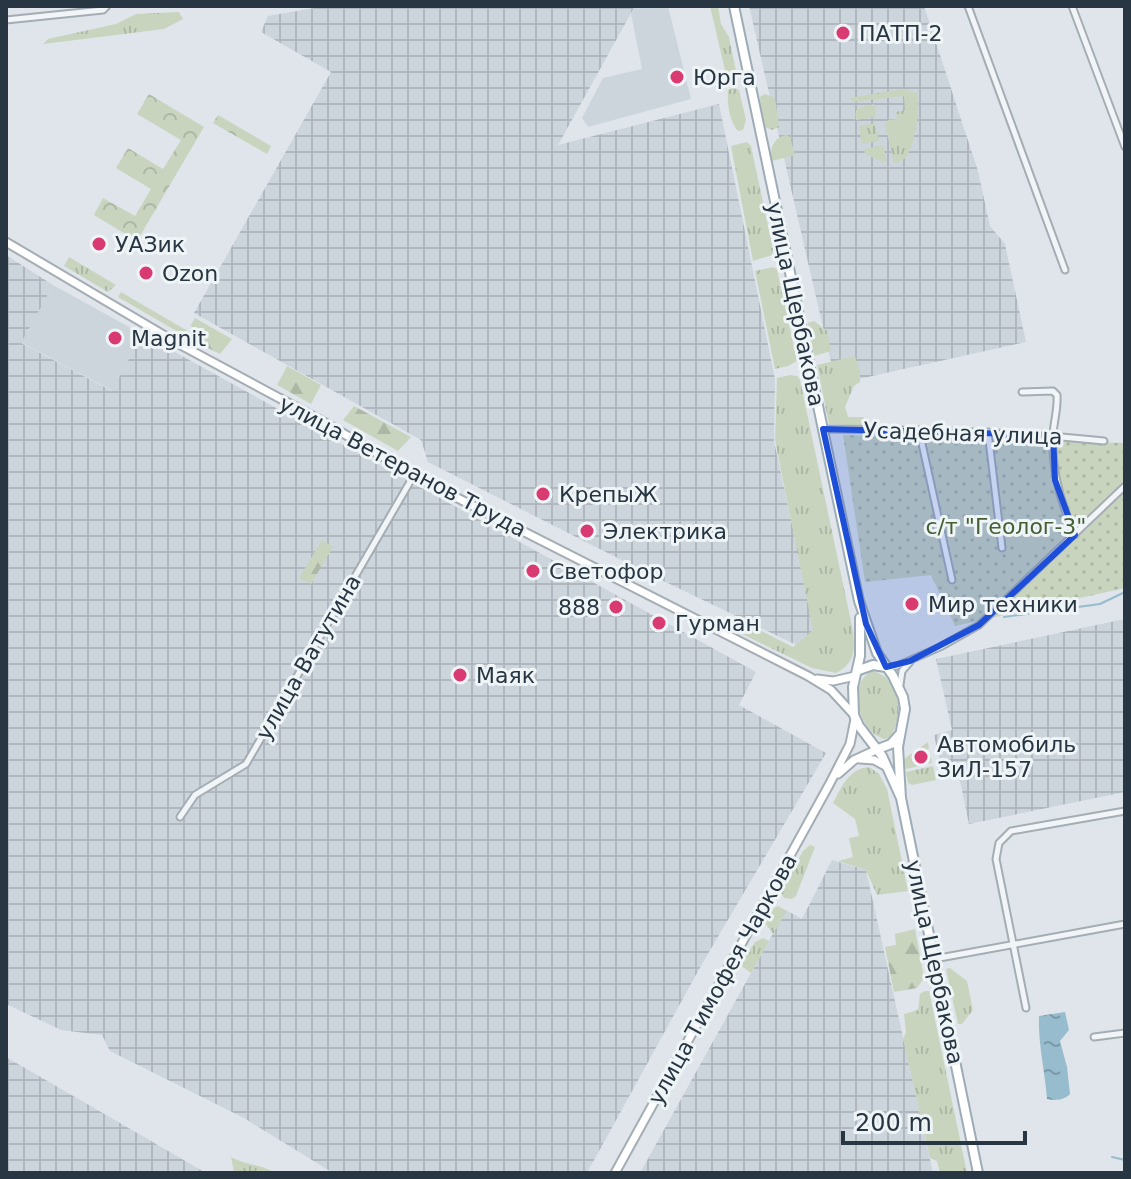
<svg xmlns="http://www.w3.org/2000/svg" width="1131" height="1179" font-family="'DejaVu Sans',sans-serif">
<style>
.built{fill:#cdd5dc}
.industrial{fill:url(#industrial-grid)}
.grass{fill:url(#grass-tufts)}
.forest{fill:url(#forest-firs)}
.park{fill:url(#park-crowns)}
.garden{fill:url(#garden-dots)}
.pitch{fill:#c9d4bf}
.water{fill:url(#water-ripples)}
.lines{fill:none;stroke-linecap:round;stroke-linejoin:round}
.stream{stroke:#97bccd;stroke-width:2}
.street-casing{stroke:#a4adb4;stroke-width:9}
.secondary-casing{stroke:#a4adb4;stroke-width:11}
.primary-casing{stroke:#9dacb6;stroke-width:12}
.street{stroke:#f2f5f8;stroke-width:5}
.secondary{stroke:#fff;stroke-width:7}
.primary{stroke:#fff;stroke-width:8}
.marked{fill:#1d4ed8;fill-opacity:0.2;stroke:#1d4ed8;stroke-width:6;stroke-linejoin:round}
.poi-dot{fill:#d93a71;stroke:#eff4f7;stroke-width:3}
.labels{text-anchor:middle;stroke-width:6;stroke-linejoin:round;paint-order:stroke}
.poi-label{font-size:22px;fill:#273642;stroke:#eff4f7;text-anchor:start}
.street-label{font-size:22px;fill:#273642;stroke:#eff4f7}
.park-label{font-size:22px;fill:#445f33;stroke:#eff4f7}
</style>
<defs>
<pattern id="industrial-grid" width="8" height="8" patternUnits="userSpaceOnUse" patternTransform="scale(2)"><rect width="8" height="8" fill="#cdd5dc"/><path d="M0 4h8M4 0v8" fill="none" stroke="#b0b7be"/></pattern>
<pattern id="grass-tufts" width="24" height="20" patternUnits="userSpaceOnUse" patternTransform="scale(2)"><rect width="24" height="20" fill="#c9d4bf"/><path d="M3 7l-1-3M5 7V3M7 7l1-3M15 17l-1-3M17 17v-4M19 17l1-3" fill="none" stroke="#adb7a5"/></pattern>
<pattern id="forest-firs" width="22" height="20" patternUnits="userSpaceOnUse" patternTransform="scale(2)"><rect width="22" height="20" fill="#c9d4bf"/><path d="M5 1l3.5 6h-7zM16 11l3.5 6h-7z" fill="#adb7a5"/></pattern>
<pattern id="park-crowns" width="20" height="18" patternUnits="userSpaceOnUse" patternTransform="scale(2)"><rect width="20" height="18" fill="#c9d4bf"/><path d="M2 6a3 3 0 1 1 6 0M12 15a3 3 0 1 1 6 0" fill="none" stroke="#adb7a5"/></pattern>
<pattern id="garden-dots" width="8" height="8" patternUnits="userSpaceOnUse" patternTransform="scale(2)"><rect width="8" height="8" fill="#c9d4bf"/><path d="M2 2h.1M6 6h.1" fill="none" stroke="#adb7a5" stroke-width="1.8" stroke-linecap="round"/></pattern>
<pattern id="water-ripples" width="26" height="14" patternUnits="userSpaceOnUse" patternTransform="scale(2)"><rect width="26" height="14" fill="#97bccd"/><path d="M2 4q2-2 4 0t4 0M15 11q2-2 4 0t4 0" fill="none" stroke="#7b9aa8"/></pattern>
</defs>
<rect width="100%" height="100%" fill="#dfe5ea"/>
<path class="built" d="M635 6H668L691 99 588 127 582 118 603 78 642 69 631 14Z
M53 285 142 334 113 391 20 342Z"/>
<path class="industrial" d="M326 6H635L558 145 719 104 775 379 774 441 819 650 813 653 651 575 428 462 421 440 194 313 331 72 261 32 268 16Z
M749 6H924L978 171 990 226 1005 244 1026 342 836 384Z
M6 255 53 285 21 343 112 391 142 334 756 672 739 705 826 753 702 964 587 1173H333L244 1118 110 1051 102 1035 61 1030 6 1004Z
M1125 619V792L969 824 958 771 945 773 944 767H941L934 735 952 730 936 659Z
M832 860 866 870 933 1173H640L786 910 802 919Z
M6 1057 120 1123 206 1173H6Z"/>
<path class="grass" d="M710 6H718L721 24 729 37 736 71 727 79Z
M179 12 183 19 164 29 43 44 48 39 116 24 136 14Z
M733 88 739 90 746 120 743 130 738 131C729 120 727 104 728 90Z
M903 89 917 93C921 106 915 148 905 158 902 161 899 162 894 163L885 125 888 120 897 119 896 112 905 110 904 96 853 102 849 98Z
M765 94 775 98 779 127 772 130 763 126 760 97Z
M874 104 876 117 856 120 855 109Z
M875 123 879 141 862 144 859 126Z
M786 135 790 137 795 155 772 161C769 149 773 138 786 135Z
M747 142 751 146 773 249 772 255 753 261 731 146Z
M883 145 887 161 882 162 865 154 864 149Z
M69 257 116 285 108 292 64 266Z
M773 267 777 269 797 361 788 366 775 369 755 271Z
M121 292 191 333 192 340 118 297Z
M814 321 827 331 831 351 814 356 808 323Z
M855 356 860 372V382L854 386 845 407 848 417H864L863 426 829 424 817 365Z
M790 375 797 376 800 380 853 631C855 650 855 664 836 673L812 668 736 631 742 621 793 647 813 630 775 440 777 378Z
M873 671C901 678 905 717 890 737L885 739C859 734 845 682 873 671Z
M928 742 929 748 916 757 917 760 931 757 932 763 906 769 904 759Z
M933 766 936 780 912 785 908 783 906 772Z
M869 767 879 774 887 789 908 891 877 895 866 870 838 861 853 857 849 838 859 836 855 819 833 803C841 788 849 768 869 767Z
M810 845 815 847 796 896 792 899 784 898 780 891 803 851Z
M778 906 787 911 773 934 765 923 771 910Z
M763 938 769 941 751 973 740 965 755 942Z
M950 968 967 981 973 1010 962 1024H958L946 969Z
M925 991H929L967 1173H940L937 1161 930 1158 903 1039 906 1032 904 1014 918 1010 920 994Z
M231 1157C248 1166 261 1164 276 1173H234Z"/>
<path class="forest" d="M195 318 232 339 220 354 196 342 191 325Z
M287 366 321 385 311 404 277 385Z
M354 406 411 437 398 451 343 420Z
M322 540 333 547 311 584 299 578Z
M915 929 924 978 917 988 894 992 885 947 896 945 895 934Z"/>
<path class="park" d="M149 94 204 127 137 241 94 215 103 198 135 216 151 189 116 168 128 148 163 169 181 140 137 114Z
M218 115 271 146 267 154 213 123Z"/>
<path class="garden" d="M843 435 1125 443V588L955 626 931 575 865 582Z"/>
<path class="pitch" d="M1040 533 1042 548 1015 553 1012 539Z"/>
<path class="water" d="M1065 1012 1069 1030 1060 1041 1067 1067 1070 1094C1064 1100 1056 1101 1047 1099 1045 1071 1038 1045 1039 1016Z"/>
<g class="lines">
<path class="stream" d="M1004 617 1100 604 1125 592
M1112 1157 1125 1160"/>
<defs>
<path id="street" d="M968 6 1065 270
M1072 6 1125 147
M6 20 103 10 107 6
M1022 392 1053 391 1057 395C1058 408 1054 421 1053 434 1051 470 1060 502 1075 535
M823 429C917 430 1010 431 1104 441
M919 430 952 580
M988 432 1002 548
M888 667 897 666 940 647 979 625 1125 486
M900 685 902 671 910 662
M180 817 195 795 246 764 414 475
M934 959 1125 924
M1026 1008 996 859 999 843 1011 831 1125 811
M1094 1037 1125 1033"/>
<path id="secondary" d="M6 242 177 343 322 421 426 482 808 676 831 690 854 715
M817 679 833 681 855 676
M860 759 874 760 885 766
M838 774 854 760 878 749
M615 1173 829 785 850 744 855 719"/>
<path id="primary" d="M734 6 859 601 877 653 893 676 903 697 905 709 898 747 901 798
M860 618V656L853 687 854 715 859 726 882 756 901 798 978 1173
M859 670 873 665 886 667
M878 749 891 744 899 735"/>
</defs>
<use href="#street" class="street-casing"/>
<use href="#secondary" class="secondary-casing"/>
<use href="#primary" class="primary-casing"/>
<use href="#street" class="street"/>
<use href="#secondary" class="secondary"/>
<use href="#primary" class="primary"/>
</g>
<path class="marked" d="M823 429 1053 435 1055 480 1075 535 979 625 910 661 886 667 866 624Z"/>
<g class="poi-dot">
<circle cx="843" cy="33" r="8"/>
<circle cx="677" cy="77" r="8"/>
<circle cx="99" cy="244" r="8"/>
<circle cx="146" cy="273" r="8"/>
<circle cx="115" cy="338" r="8"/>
<circle cx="543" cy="494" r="8"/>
<circle cx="587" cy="531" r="8"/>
<circle cx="533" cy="571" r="8"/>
<circle cx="912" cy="604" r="8"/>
<circle cx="616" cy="607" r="8"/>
<circle cx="659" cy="623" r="8"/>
<circle cx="460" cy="675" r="8"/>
<circle cx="921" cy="757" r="8"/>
</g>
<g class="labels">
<g class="poi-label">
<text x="859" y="41">ПАТП-2</text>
<text x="693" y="85">Юрга</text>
<text x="115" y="252">УАЗик</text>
<text x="162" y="281">Ozon</text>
<text x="131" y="346">Magnit</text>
<text x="559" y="502">КрепыЖ</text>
<text x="603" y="539">Электрика</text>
<text x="549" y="579">Светофор</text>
<text x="928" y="612">Мир техники</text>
<text x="600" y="615" text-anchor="end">888</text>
<text x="675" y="631">Гурман</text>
<text x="476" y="683">Маяк</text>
<text x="937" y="752">Автомобиль<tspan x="937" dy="25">ЗиЛ-157</tspan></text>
</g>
<g class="street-label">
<text transform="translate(796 304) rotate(78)" y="8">улица Щербакова</text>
<text transform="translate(963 433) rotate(2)" y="8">Усадебная улица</text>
<text transform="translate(403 466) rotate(28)" y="8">улица Ветеранов Труда</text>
<text transform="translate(308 657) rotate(-60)" y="8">улица Ватутина</text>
<text transform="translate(935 962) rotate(78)" y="8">улица Щербакова</text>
<text transform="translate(722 979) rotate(-61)" y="8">улица Тимофея Чаркова</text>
</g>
<g class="park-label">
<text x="1006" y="534">с/т "Геолог-3"</text>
</g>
</g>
<rect width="1131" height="1179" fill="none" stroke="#273642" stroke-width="16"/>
<path d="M843 1131v12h182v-12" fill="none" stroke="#273642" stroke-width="4"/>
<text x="855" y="1131" font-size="24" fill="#273642" stroke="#eff4f7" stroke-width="6" paint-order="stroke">200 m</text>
</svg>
